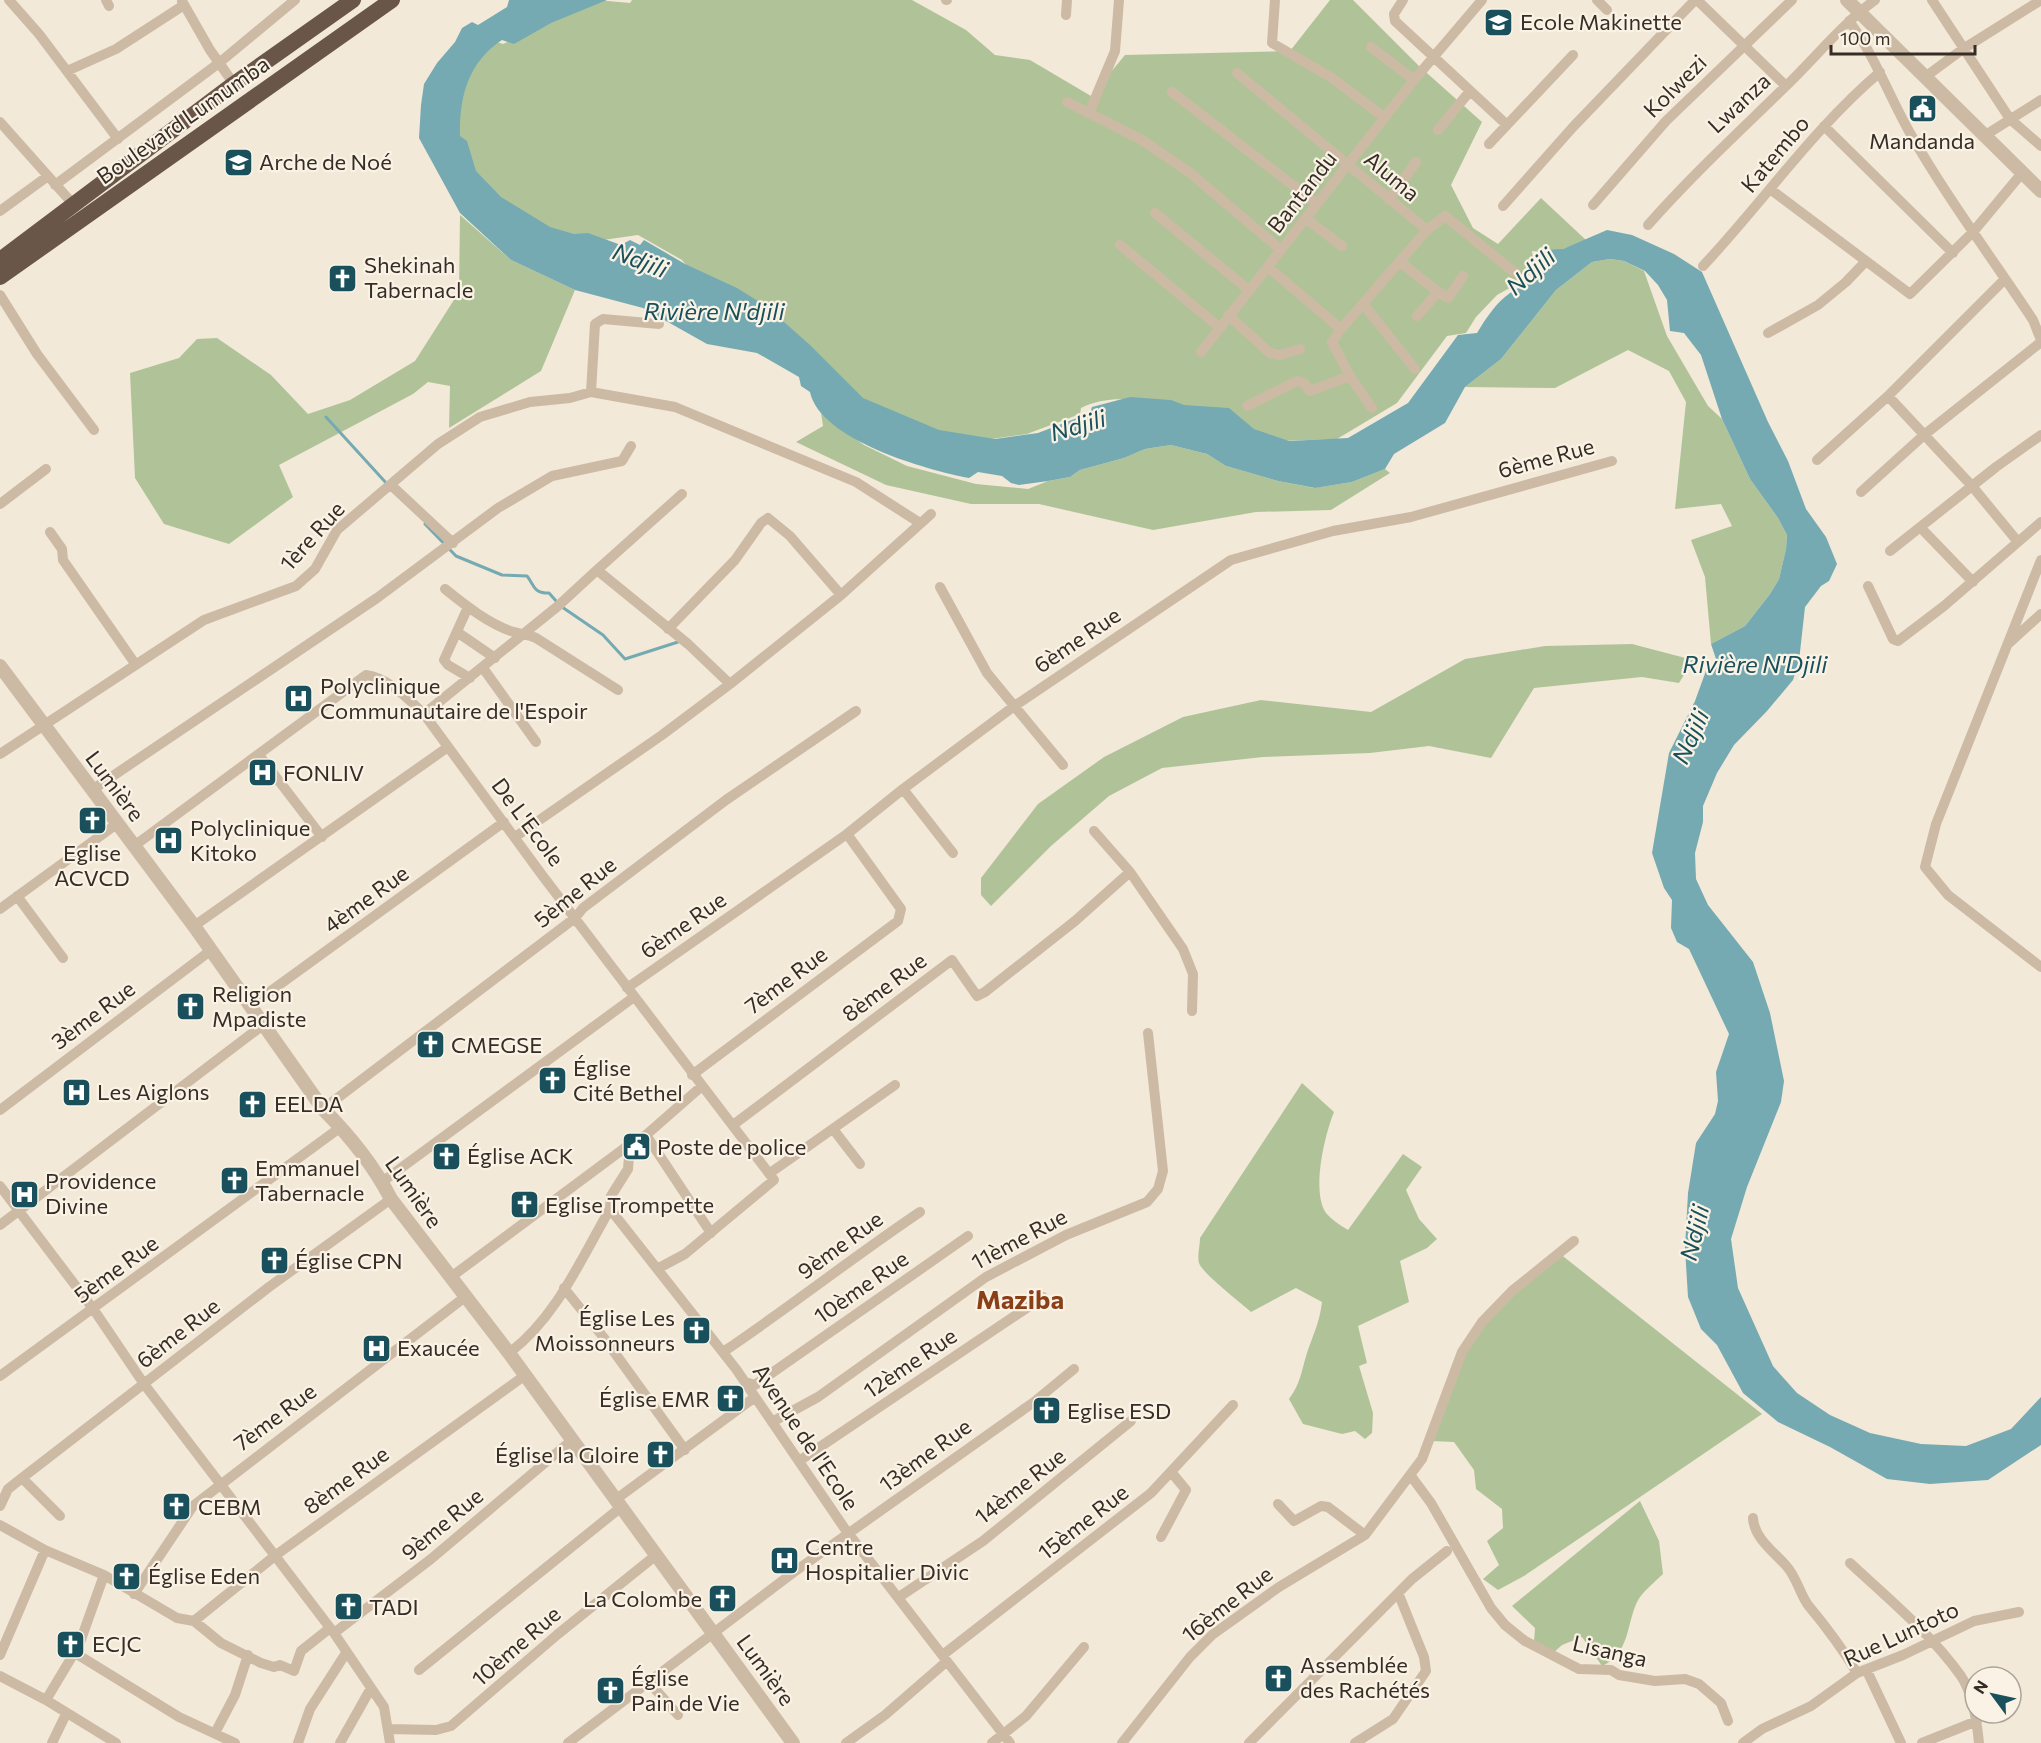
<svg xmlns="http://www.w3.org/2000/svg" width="2041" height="1743" font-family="Commissioner,sans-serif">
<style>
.green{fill:#b0c398}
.water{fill:#75aab2}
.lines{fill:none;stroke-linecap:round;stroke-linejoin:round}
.stream{stroke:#75aab2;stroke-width:3}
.minor{stroke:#ccbaa4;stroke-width:10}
.tertiary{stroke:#ccbaa4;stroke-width:14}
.trunk{stroke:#695649;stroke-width:16}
.labels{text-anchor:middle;stroke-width:4.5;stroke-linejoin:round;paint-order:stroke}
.poi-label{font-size:22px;fill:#362d26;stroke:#faf3e5;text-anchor:start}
.street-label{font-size:22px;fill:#362d26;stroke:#faf3e5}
.water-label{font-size:24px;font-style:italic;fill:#19505b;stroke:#faf3e5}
.quarter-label{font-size:26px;font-weight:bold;fill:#8b3f19;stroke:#faf3e5}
</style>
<rect width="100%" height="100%" fill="#f3e9d8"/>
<path class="green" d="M597 0 630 3 632 0H912L966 30 995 55 1030 60 1091 96 1125 55 1290 51 1330 0H1353L1419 66 1482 122 1451 185 1473 228 1498 244 1541 198 1586 240 1553 253 1532 251 1534 266 1526 279 1497 295 1476 317 1466 333 1447 336 1397 403 1337 439 1279 441 1133 400C1116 398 1097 400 1081 408L1080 414 1027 434 984 440 928 431 884 414 693 274 682 260 638 235 596 241 563 235 489 197 456 141 463 68 491 40 503 44Z
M460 215 511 260 575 290 541 371 449 428 450 386 428 382 413 394 279 465 293 497 229 544 164 524 135 478 130 373 179 358 197 339 217 338 271 375 308 414 350 400 415 361 459 292Z
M1610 259 1624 261 1644 271 1667 336 1708 406 1722 419 1750 479 1778 518 1787 535 1786 549 1779 579 1770 594 1745 626 1711 644 1705 577 1691 540 1732 526 1721 504 1675 509 1686 402 1669 371 1628 350 1555 388 1465 387 1501 359 1556 290 1592 262Z
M821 413 864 445 907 466 976 484 1028 489 1048 481 1070 477 1080 470 1124 458 1145 449 1171 445 1207 454 1226 466 1278 481 1314 488 1352 482 1385 469 1390 473 1331 510 1256 512 1153 530 1039 504H971L886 485 796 442 823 426Z
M1632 644 1693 660 1679 683 1642 677 1534 688 1491 758 1429 746 1370 753 1263 757 1162 768 1109 796 1051 846 991 906 981 895V878L1038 804 1104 757 1183 717 1261 700 1371 712 1465 659 1545 646Z
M1302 1083 1334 1112C1325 1134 1311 1191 1326 1213 1331 1219 1341 1226 1348 1230L1403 1154 1422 1167 1406 1190 1419 1219 1437 1239 1427 1248 1400 1261 1409 1302 1358 1326 1367 1363 1359 1366 1373 1413 1372 1433 1365 1439 1355 1431 1342 1434 1303 1424 1289 1399C1302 1382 1302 1366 1309 1347 1315 1331 1320 1319 1322 1302L1296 1288 1251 1312C1240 1302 1202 1273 1199 1263 1197 1256 1200 1246 1200 1238Z
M1559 1253 1762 1414 1524 1576 1498 1590 1483 1579 1499 1565 1487 1541 1503 1528 1502 1509 1476 1489 1474 1470 1454 1442 1431 1441 1462 1352 1491 1312Z
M1640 1501 1659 1541 1663 1574C1655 1582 1642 1592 1637 1602 1626 1626 1630 1653 1602 1666L1582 1637 1562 1645 1551 1655 1534 1642 1535 1628 1512 1606Z"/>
<path class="water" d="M509 0H607L551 23 514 44 502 40C468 62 459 98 460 136L467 141 476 171 501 197 550 227 574 234 588 233 621 245 630 240 640 245 644 240 685 264 737 288 766 306 810 345 863 398 939 430 995 439 1038 433 1090 413 1092 407 1130 397 1171 400 1184 405 1229 408 1254 429 1289 441 1348 438 1408 403 1458 335 1477 333C1486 318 1496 303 1510 293 1525 283 1537 281 1545 265L1542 256 1543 250 1563 249 1607 230 1632 235 1674 254 1702 272 1768 422 1788 461 1806 509 1826 537 1837 564 1829 581 1821 586 1805 607 1799 661 1793 680 1767 711 1734 745 1717 773 1703 806V822L1695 853 1696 879 1708 905 1753 962 1770 1013 1784 1081 1781 1102 1747 1187 1731 1239 1738 1288 1773 1366 1797 1393 1830 1415 1870 1433 1921 1444 1966 1446 2011 1429 2041 1397V1445L1988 1480 1930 1484 1887 1479 1830 1447 1778 1422 1743 1393 1717 1345 1701 1329 1688 1297 1685 1248 1688 1193 1696 1143 1715 1114 1718 1101 1716 1072 1729 1034 1689 949 1677 942 1671 928 1672 900 1664 888 1652 853 1669 753 1695 701 1707 668 1716 659 1711 644 1745 626 1770 594 1779 579 1786 549 1787 535 1778 518 1750 479 1722 419 1701 355 1684 333 1670 331 1667 300 1658 285 1645 271 1624 261 1610 259 1592 262 1556 290 1501 359 1465 387 1445 423 1394 454 1385 469 1352 482 1315 488 1278 481 1226 466 1207 454 1171 445 1145 449 1124 458 1080 470 1070 477 1048 481 1019 485 1011 483 1002 476 978 472 969 478C927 470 820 440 810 392L801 386 799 377 757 353 707 344 643 308 575 290 511 260 460 213 419 138 421 105 424 84 437 63 455 42 462 28 472 22 478 25 507 7Z"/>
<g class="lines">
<path class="stream" d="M326 417 388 485
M425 524 456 556 502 575 527 576C535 586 533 593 549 593L557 602
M562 607 603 635 625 659 678 642"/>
<path class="minor" d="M9 0 39 34 118 139
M106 0 109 6
M946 0H947
M1275 0 1272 43 1332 78 1385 118
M1403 0 1394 14 1395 21 1507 125
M1597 0 1607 10
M1697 0 1786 86
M1932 0 2010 119 2041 146
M182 1 210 50 234 84
M1066 15 1067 0
M1849 21C1875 56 1889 96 1910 133 1947 198 1992 258 2033 320L2041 340
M1371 47 1414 80
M67 71 116 49 184 5
M1237 73 1427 230 1341 329 1268 267
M1925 77 1963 49 2041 0
M1172 92 1317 204
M1067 102 1142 140 1189 172 1281 250
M1089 113 1115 51 1119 0
M0 122 73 204
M1824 126 1953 253
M1438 130 1470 91
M1984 136 2041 100
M1489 144 1573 55
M55 185 219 63 295 0
M1770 189 1910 294 1973 232 2022 173
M1389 200 1416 162
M1593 205 1666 121 1792 0
M1503 206 1573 127 1695 0
M0 211 48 176
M1155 213 1249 290
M1306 219 1342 246
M1648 225C1692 175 1739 132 1786 86 1816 57 1842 24 1875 0
M1427 230 1445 216 1514 272
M1120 245 1219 327
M1400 262 1438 292 1417 316
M1703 266C1763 202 1813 129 1880 72
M1438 292 1448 298 1463 276
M0 295 37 354 94 430
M1364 305 1415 369
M1228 315 1270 353 1280 355 1300 349
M1341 329 1332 342 1350 376 1372 408
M1768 333 1818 305 1846 282 1865 262
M1201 352 1414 80 1482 0
M591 392 595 324 603 319 659 324
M1888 396 1972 486 2018 542
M1247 406 1297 381 1304 383 1310 391 1350 376
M1817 460 1888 396 2004 280
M392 486 453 543
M1861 492 1924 435 2041 342
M682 494 597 570 688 644 730 684
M0 504 46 469
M1921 528 1973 582
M50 532 62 549 63 560 136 665
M1890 551 1996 467 2041 435
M2041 560 1936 824 1925 867 1948 895 2041 967
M1868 586 1893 639 1898 641 1944 606 2041 522
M940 587 987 673 1063 765
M445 589C465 605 490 625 514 632 522 635 528 634 536 638L618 690
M468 607 444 660 448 665 470 678
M668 629 735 560 761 523 768 518 790 536 841 595
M457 632 495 658
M2008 644 2041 614
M483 668 536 742
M424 714 558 606 597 570
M0 754 204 620 296 586 315 569 337 530 438 444 480 417 530 402 570 398 591 392 675 407 856 482 920 523
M259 755 322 837
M903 789 953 853
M92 790 377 598 498 508 552 476 622 461 631 446
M1094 831 1130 872 1183 949 1193 974 1192 1011
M515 837 662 735 730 684 841 595 931 514
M134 846 366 675C389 678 408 699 424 714L542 875 774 1180 685 1254 657 1269
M17 896 63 958
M0 909 118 823
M194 926 448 747
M627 988 847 834 903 789 1013 707 1231 560 1333 531 1411 517 1612 461
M250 1006 504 822
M692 1075 898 921 901 909 847 834
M323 1109 575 918 583 908 726 800 856 711
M0 1110 210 951
M733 1125 952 960 977 996 985 992 1075 921 1130 872
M833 1129 860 1164
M646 1135 711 1233
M770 1173 895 1085
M382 1182 634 997
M0 1186 94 1310 144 1384 334 1633 384 1707 390 1743
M610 1209 736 1369 845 1529 1010 1743
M0 1225 263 1025
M451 1277 630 1144 646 1135 702 1086
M564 1288 604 1338 685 1450
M723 1352C790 1307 853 1257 920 1212
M509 1353C556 1318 581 1259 610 1209L611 1196 628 1169 630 1144
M0 1376 341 1127
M745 1382 755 1385 759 1382 968 1236
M772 1422 818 1397 986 1277 1066 1235 1147 1202 1158 1189 1163 1171 1148 1033
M799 1461 1043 1297
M1411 1476 1431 1503 1491 1608 1505 1625 1525 1641 1579 1669 1611 1670 1619 1675 1655 1681 1685 1679 1699 1684 1721 1703 1728 1721
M22 1478 60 1516
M615 1500 755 1397
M1278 1504 1294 1521 1321 1506 1328 1507 1365 1535
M0 1506 8 1489 22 1478 269 1287 391 1199
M1753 1518C1754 1539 1776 1553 1788 1568 1797 1579 1800 1594 1808 1605 1828 1629 1841 1646 1857 1673
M0 1525 45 1550 104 1575 177 1618 194 1621 221 1643 261 1663 274 1667 280 1665 294 1671 301 1651 330 1628
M1161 1537 1186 1490 1172 1473
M1850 1563C1889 1599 1930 1633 1961 1676 1973 1694 1977 1722 1979 1743
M134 1594 193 1506 465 1297
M899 1597 983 1541 1131 1421
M194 1621 276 1555 524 1376
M334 1633 431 1559 572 1440
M75 1653 179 1717 235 1743
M944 1654 1151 1493 1233 1405
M0 1655 45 1550
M419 1670 620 1508
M1867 1671 1901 1743
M0 1676 46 1700 116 1743
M648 1681 678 1715
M46 1700 79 1645 104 1575
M388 1729 436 1730 451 1726 558 1634 655 1556
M215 1733 235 1695 248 1655
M52 1743 66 1714
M298 1743 310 1709 346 1653
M340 1743 371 1688
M568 1743 794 1572 1034 1402 1074 1369
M846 1743 885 1715 946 1662
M992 1743 1026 1716 1084 1647
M1122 1743 1190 1657 1212 1635 1279 1587 1365 1535 1422 1459 1462 1352 1482 1322 1512 1291 1574 1241
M1249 1743 1412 1579 1447 1551
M1355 1743 1393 1719 1426 1671 1424 1657 1399 1595
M1743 1743 1762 1729 1811 1706 1857 1673 1903 1655 1974 1621 2019 1612
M1922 1743 1977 1721"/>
<path class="tertiary" d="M1847 0 2041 191
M0 666 194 926 323 1109C349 1135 374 1166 391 1199L509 1353 793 1743"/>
<path class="trunk" d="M0 260 234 84 353 0
M0 277 392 0"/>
</g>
<defs>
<symbol id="school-square" viewBox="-11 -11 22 22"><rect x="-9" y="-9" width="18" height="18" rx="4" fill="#19505b" stroke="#faf3e5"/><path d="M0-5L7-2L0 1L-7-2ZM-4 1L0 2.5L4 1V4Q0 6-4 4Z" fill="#fff"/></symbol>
<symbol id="civic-square" viewBox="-11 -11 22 22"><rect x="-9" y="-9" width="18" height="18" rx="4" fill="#19505b" stroke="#faf3e5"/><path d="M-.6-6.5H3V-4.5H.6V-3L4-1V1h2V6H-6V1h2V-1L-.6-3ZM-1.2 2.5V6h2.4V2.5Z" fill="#fff"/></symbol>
<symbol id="church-square" viewBox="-11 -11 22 22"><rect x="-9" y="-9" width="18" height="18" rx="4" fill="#19505b" stroke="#faf3e5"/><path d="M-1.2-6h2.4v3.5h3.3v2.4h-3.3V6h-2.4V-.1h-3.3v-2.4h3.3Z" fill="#fff"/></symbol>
<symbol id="hospital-square" viewBox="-11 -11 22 22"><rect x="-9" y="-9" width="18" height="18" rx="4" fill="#19505b" stroke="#faf3e5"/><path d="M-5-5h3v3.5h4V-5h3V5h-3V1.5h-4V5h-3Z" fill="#fff"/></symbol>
</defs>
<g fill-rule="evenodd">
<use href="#school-square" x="1482" y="6" width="33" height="33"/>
<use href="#civic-square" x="1906" y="92" width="33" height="33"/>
<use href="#school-square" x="222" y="146" width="33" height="33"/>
<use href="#church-square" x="326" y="262" width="33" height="33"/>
<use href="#hospital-square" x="282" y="682" width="33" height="33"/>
<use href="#hospital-square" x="246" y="756" width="33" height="33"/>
<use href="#church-square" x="76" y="804" width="33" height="33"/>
<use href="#hospital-square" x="152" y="824" width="33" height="33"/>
<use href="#church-square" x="174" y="990" width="33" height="33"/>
<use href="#church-square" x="414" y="1028" width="33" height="33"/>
<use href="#church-square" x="536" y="1064" width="33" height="33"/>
<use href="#hospital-square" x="60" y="1076" width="33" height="33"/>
<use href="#church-square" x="236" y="1088" width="33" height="33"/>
<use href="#civic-square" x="620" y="1130" width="33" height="33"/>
<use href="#church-square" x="430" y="1140" width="33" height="33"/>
<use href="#church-square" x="218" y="1164" width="33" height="33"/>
<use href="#hospital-square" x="8" y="1178" width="33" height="33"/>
<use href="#church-square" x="508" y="1188" width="33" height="33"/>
<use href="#church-square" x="258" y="1244" width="33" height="33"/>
<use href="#church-square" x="680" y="1314" width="33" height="33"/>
<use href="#hospital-square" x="360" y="1332" width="33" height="33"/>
<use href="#church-square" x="714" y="1382" width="33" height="33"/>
<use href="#church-square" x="1030" y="1394" width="33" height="33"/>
<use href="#church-square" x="644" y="1438" width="33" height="33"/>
<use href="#church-square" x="160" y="1490" width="33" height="33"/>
<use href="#hospital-square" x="768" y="1544" width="33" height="33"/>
<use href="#church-square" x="110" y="1560" width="33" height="33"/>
<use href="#church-square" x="706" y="1582" width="33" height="33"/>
<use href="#church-square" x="332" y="1590" width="33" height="33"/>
<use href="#church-square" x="54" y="1628" width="33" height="33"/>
<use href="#church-square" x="1262" y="1662" width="33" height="33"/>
<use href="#church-square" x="594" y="1674" width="33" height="33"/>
</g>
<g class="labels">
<g class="poi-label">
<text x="1520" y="30">Ecole Makinette</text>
<text x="1922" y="149" text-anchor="middle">Mandanda</text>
<text x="259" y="170">Arche de Noé</text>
<text x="364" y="273">Shekinah<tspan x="364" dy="25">Tabernacle</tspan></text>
<text x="320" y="694">Polyclinique<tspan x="320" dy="25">Communautaire de l'Espoir</tspan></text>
<text x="283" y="781">FONLIV</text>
<text x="190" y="836">Polyclinique<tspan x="190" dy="25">Kitoko</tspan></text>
<text x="92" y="861" text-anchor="middle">Eglise<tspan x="92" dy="25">ACVCD</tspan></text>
<text x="212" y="1002">Religion<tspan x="212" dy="25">Mpadiste</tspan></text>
<text x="451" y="1053">CMEGSE</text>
<text x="573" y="1076">Église<tspan x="573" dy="25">Cité Bethel</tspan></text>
<text x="97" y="1100">Les Aiglons</text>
<text x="274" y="1112">EELDA</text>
<text x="657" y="1155">Poste de police</text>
<text x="467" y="1164">Église ACK</text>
<text x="255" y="1176">Emmanuel<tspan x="255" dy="25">Tabernacle</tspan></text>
<text x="45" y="1189">Providence<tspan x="45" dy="25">Divine</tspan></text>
<text x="545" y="1213">Eglise Trompette</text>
<text x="295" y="1269">Église CPN</text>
<text x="675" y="1326" text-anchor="end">Église Les<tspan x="675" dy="25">Moissonneurs</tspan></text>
<text x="397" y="1356">Exaucée</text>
<text x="710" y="1407" text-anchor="end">Église EMR</text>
<text x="1067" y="1419">Eglise ESD</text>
<text x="639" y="1463" text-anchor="end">Église la Gloire</text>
<text x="198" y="1515">CEBM</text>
<text x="805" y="1555">Centre<tspan x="805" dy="25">Hospitalier Divic</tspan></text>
<text x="148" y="1584">Église Eden</text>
<text x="702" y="1607" text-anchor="end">La Colombe</text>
<text x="369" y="1615">TADI</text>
<text x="92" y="1652">ECJC</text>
<text x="1300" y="1673">Assemblée<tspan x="1300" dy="25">des Rachétés</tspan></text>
<text x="631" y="1686">Église<tspan x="631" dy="25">Pain de Vie</tspan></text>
</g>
<g class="street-label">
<text transform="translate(1675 86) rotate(-45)" y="8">Kolwezi</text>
<text transform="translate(1739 103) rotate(-43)" y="8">Lwanza</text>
<text transform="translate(183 120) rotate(-35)" y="8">Boulevard Lumumba</text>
<text transform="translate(1775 154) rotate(-50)" y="8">Katembo</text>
<text transform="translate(1392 176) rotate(40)" y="8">Aluma</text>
<text transform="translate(1302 192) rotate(-52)" y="8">Bantandu</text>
<text transform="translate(1546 458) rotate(-15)" y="8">6ème Rue</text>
<text transform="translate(312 536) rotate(-48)" y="8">1ère Rue</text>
<text transform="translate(1077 640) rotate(-34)" y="8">6ème Rue</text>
<text transform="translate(115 786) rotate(53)" y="8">Lumière</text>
<text transform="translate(528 822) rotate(53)" y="8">De L'Ecole</text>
<text transform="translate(575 892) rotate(-39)" y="8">5ème Rue</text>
<text transform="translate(366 899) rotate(-36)" y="8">4ème Rue</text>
<text transform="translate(683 925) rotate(-35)" y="8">6ème Rue</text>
<text transform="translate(786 980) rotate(-37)" y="8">7ème Rue</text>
<text transform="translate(884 987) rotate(-37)" y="8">8ème Rue</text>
<text transform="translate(93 1015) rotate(-37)" y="8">3ème Rue</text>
<text transform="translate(414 1192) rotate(55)" y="8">Lumière</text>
<text transform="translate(1019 1239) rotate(-28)" y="8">11ème Rue</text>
<text transform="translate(840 1245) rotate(-36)" y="8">9ème Rue</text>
<text transform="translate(116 1269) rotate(-36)" y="8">5ème Rue</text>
<text transform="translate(861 1287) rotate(-35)" y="8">10ème Rue</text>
<text transform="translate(178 1333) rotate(-38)" y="8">6ème Rue</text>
<text transform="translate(910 1363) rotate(-34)" y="8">12ème Rue</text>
<text transform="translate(275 1417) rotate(-37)" y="8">7ème Rue</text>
<text transform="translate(806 1437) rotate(56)" y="8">Avenue de l'Ecole</text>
<text transform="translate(925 1455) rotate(-36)" y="8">13ème Rue</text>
<text transform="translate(346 1480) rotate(-36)" y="8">8ème Rue</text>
<text transform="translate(1020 1486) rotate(-38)" y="8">14ème Rue</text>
<text transform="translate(1083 1522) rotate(-38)" y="8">15ème Rue</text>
<text transform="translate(442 1524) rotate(-40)" y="8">9ème Rue</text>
<text transform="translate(1227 1604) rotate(-38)" y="8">16ème Rue</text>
<text transform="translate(1901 1634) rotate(-25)" y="8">Rue Luntoto</text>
<text transform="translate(516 1646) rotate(-41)" y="8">10ème Rue</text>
<text transform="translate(1610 1651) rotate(13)" y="8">Lisanga</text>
<text transform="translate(766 1670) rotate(54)" y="8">Lumière</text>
</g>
<g class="water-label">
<text transform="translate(640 261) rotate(21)" y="8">Ndjili</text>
<text transform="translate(1531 272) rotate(-42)" y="8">Ndjili</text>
<text x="714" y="320">Rivière N'djili</text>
<text transform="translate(1078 426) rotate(-16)" y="8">Ndjili</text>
<text x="1755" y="673">Rivière N'Djili</text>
<text transform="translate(1691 737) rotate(-66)" y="8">Ndjili</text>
<text transform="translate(1695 1233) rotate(-76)" y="8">Ndjili</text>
</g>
<g class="quarter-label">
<text x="1020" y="1309">Maziba</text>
</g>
</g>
<g transform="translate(1993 1695) rotate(303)"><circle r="28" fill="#faf3e5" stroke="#aca499" stroke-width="1.5"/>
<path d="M0-4.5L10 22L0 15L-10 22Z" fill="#19505b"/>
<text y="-9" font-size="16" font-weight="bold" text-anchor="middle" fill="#362d26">N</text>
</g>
<path d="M1831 45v9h144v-9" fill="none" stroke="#362d26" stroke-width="3"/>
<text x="1840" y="45" font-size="18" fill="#362d26" stroke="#faf3e5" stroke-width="4.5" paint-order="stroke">100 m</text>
</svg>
